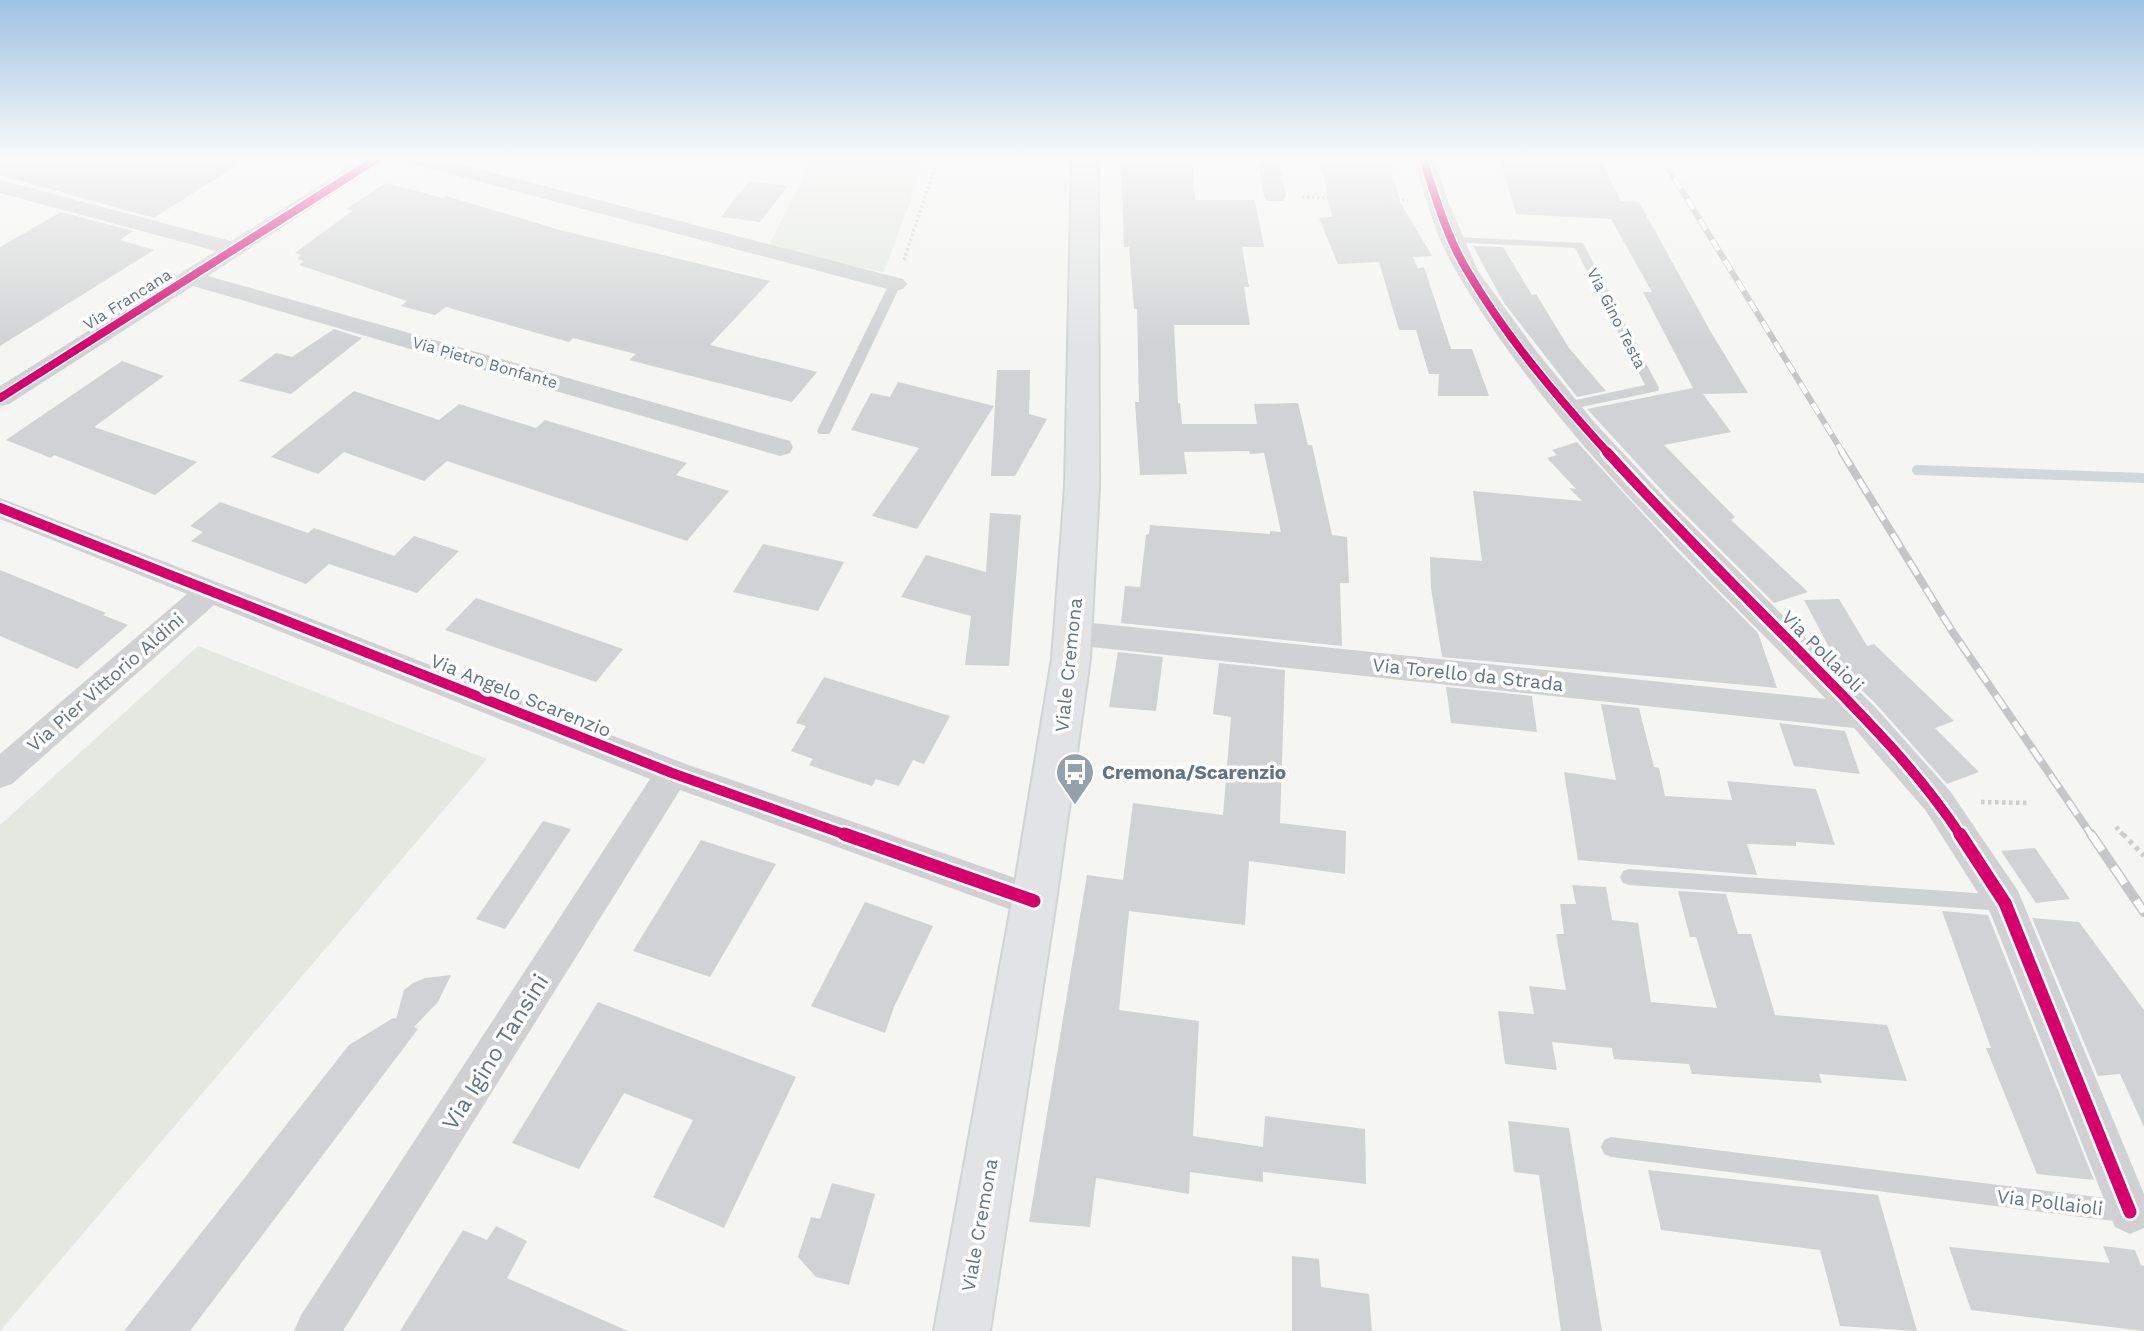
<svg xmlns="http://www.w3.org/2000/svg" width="2144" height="1331" font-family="'Work Sans',sans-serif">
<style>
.green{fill:#e4e8e1}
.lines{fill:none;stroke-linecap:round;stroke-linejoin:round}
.stream{stroke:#d1d8da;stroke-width:10}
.building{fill:#d1d2d3}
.secondary-casing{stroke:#d1d3d4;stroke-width:4}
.path-far2{stroke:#cecece;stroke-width:3.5;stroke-dasharray:2.5 2.5;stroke-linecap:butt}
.path-far1{stroke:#cecece;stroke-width:4.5;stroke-dasharray:3.5 3.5;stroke-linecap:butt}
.path{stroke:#cecece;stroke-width:5;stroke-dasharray:4.5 4.5;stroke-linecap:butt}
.service{fill:#d0d1d2;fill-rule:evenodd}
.minor{fill:#d0d1d2;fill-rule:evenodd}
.secondary{fill:#e2e3e4;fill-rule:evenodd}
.rail-far2-casing{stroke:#c5c6c7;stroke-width:6}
.rail-far1-casing{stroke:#c5c6c7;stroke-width:8}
.rail-casing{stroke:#c5c6c7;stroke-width:10}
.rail-far2{stroke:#fff;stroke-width:4.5;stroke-dasharray:12;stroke-linecap:butt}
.rail-far1{stroke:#fff;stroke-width:5;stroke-dasharray:16;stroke-linecap:butt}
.rail{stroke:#fff;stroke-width:7;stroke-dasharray:20;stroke-linecap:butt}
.cycleway-far2-casing{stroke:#fff;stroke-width:11}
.cycleway-far1-casing{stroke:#fff;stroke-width:15}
.cycleway-casing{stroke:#fff;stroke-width:18}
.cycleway-far2{stroke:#d6006c;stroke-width:8}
.cycleway-far1{stroke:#d6006c;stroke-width:10}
.cycleway{stroke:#d6006c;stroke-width:13}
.labels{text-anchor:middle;stroke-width:7;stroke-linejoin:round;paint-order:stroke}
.far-street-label{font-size:16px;fill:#627386;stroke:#fff}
.street-label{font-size:19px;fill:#627386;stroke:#fff}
.poi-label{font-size:19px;font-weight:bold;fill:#627386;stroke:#fff;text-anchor:start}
.near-street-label{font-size:23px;fill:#627386;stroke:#fff}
</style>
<rect width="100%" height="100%" fill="#f5f5f3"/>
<path class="green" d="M813 158H926L884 272 767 249Z
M198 646 487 759 0 1331V825Z"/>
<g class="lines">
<path class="stream" d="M1917 470 2144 478"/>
</g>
<path class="building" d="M0 158H248L154 218 0 175Z
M1500 158H1599L1621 201 1639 202 1712 334 1748 393 1703 394 1731 432 1664 445 1735 517 1731 520 1808 592 1774 603 1668 497 1587 409 1693 388 1643 292H1652L1611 219 1516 214Z
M1121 160 1192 161 1195 200H1255L1264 247H1242L1249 287H1244L1250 325H1174L1178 403H1180L1182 424H1257L1254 404 1298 403 1308 445H1312L1332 535 1347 537 1349 583H1340L1342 646 1121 623 1125 586 1140 587 1146 535 1149 534 1150 525 1270 534V531L1281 532 1264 453 1250 454 1249 451 1184 452 1187 474 1140 475 1135 402H1139L1137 309H1134L1129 247H1124Z
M1321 163 1390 165 1400 202 1432 256 1413 257 1418 269 1424 267 1451 349H1472L1489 396H1438L1439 374H1429L1416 330H1399L1379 262 1338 264 1319 218 1332 217Z
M749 181 788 186 760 222 721 217Z
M386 183 443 198 446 196 560 230 770 281 710 345 817 372 792 402 629 360 636 354 573 338 569 342 446 307 435 315 401 306 407 301 299 265 304 261 297 259 301 255 295 253 352 211 346 209Z
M61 212 133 231 120 240 154 250 0 346V247Z
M1473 246 1503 247 1532 295 1536 294 1569 348 1606 391 1577 397 1504 303Z
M334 329 362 338 291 394 239 381 276 353 292 357Z
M122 361 164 376 94 427 197 462 155 495 54 455 51 458 6 440Z
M997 370H1030L1029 414 1047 419 1015 476H991Z
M898 382 994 406 917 529 872 516 919 448 851 430 871 393 890 397Z
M354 391 439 420 459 404 536 428 545 420 687 463 676 475 729 491 687 541 447 461 424 481 344 452 318 474 271 457Z
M1577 442 1676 550 1758 633 1777 688 1442 657 1431 588 1430 557 1482 561 1473 491 1582 501 1569 488 1576 489 1547 458 1557 455 1552 450Z
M220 502 308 533 314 528 394 556 414 536 459 551 417 593 329 564 306 584 191 541 203 532 190 526Z
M990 513 1021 515 1009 666 965 665 971 616 901 597 926 555 986 572Z
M763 544 844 562 818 611 733 592Z
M0 570 106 613 103 615 128 625 77 669 0 636Z
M476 598 551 624 623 649 596 682 445 630Z
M1839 599 1867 646 1874 644 1954 721 1935 728 1979 772 1947 784 1877 705 1824 653 1831 651 1804 600Z
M1118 652 1163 657 1156 711 1109 707Z
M1219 663 1285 670 1280 823 1346 831 1345 874 1249 861 1245 925 1129 911 1119 1010 1199 1021 1193 1136 1263 1147 1265 1116 1365 1129 1366 1184 1263 1172V1182L1190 1172 1189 1194 1096 1178 1090 1227 1029 1222 1087 875 1123 880 1133 803 1223 815 1231 717 1213 714Z
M824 677 950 716 924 764 913 760 899 786 876 779 872 786 835 774 809 765 813 759 791 751 806 726 796 723Z
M1446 687 1532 696 1537 732 1451 723Z
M1601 704 1639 708 1654 767 1659 768 1665 796 1732 800 1727 781 1816 789 1835 845 1796 842V846L1747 844 1757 875 1578 860 1564 772 1616 780Z
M1779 723 1845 731 1860 774 1794 766Z
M543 821 571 829 505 929 476 919Z
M701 840 776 864 710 977 633 951Z
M2035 848 2070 899 2036 903 2001 851Z
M1572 885 1606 887 1612 920 1638 923 1651 1002 1717 1008 1696 937H1690L1678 891 1726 894 1738 934H1751L1775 1015 1887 1025 1907 1081 1819 1074 1822 1083 1692 1074 1689 1064 1614 1059 1612 1048 1552 1042 1557 1070 1505 1064 1498 1011 1534 1014 1529 986 1566 990 1556 934H1564L1560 904H1576Z
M865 902 933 926 894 1007 885 1033 811 1006Z
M1942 911 1988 915 2094 1180 2037 1174 1986 1048H1991Z
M2032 918 2079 922 2144 1010V1127L2120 1074 2098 1076Z
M451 975 438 1002 414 1027 418 1029 190 1331H124L349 1045 393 1018 396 1019 404 990 413 983 425 978Z
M598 1002 796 1077 724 1228 653 1197 693 1120 624 1093 579 1169 512 1143Z
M1508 1121 1569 1128 1602 1331H1561L1539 1175 1514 1172Z
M1648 1170 1878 1195 1917 1331 1840 1326 1820 1250 1661 1230Z
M832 1183 875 1194 849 1285 816 1277 798 1257 811 1217 820 1219Z
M496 1226 527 1241 507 1278 628 1331H400L463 1230 487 1240Z
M2103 1246 2135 1250 2141 1265 2144 1266V1331L1971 1310 1949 1247 2110 1263Z
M1292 1256 1319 1259 1321 1287 1369 1294 1372 1331H1292Z"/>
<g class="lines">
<defs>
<path id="secondary" d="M1072 158H1098L1099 487 1090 659 1056 901 990 1331H934L1012 901 1052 659 1065 487Z"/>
</defs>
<use href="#secondary" class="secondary-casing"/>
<path class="path-far2" d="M1302 197 1408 200
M904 260 938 158"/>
<path class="path-far1" d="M1981 802 2030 803
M2116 827 2124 836"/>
<path class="path" d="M2123 834 2144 856"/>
<path class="service" d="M1453 237 1583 243 1659 388 1658 391 1567 410 1562 409V403L1645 385 1575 248 1449 242V238Z
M895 280 901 284 831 431 829 434H819L817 431 889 284Z
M1629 869 2004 895 2010 897 2013 903 2010 909 2004 911 1629 885 1623 883 1620 877 1623 871Z
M1611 1137 2129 1201 2137 1204 2140 1212 2137 1220 2129 1223 1611 1157 1604 1154 1601 1147 1604 1140Z"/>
<path class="minor" d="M363 158H388L208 276 790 441 793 447 790 453 780 456 770 453 193 286 9 404 0 406V386L216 251 0 193V180L231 241Z
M401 158H437L903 279 907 284 903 289 895 291 404 162Z
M1258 158H1278L1286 196 1283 201H1267L1264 196Z
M1413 158H1434L1448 201 1478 271 1537 352 1595 423 1666 499 1875 707 1950 791 2018 891 2144 1194V1228L2130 1234 2115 1227 1990 912 1926 811 1854 728 1073 645 1062 641 1058 633 1062 625 1073 621 1826 699C1696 565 1553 434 1457 273 1436 239 1425 196 1413 158Z
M0 498 683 763 1047 889 1052 901 1047 913 1034 918 680 790 343 1331H294L301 1315 650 779 214 605 12 784 0 788V754L187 594 0 519Z"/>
<use href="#secondary" class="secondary"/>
<defs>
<path id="rail-far2" d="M1662 158 1843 453"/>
<path id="rail-far1" d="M1842 452 1952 631 2092 836"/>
<path id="rail" d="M2091 834 2144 912"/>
</defs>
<use href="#rail-far2" class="rail-far2-casing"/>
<use href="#rail-far1" class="rail-far1-casing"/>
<use href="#rail" class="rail-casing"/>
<use href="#rail-far2" class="rail-far2"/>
<use href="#rail-far1" class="rail-far1"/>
<use href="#rail" class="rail"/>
<defs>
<path id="cycleway-far2" d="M1423 158C1435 196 1447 238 1468 272 1506 337 1558 398 1608 453
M0 398 378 158"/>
<path id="cycleway-far1" d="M1607 452C1670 522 1737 588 1803 655 1859 712 1917 769 1961 836
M0 508 672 773 849 836"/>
<path id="cycleway" d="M844 834 1034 901
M1960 834 2005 903 2130 1212"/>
</defs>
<use href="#cycleway-far2" class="cycleway-far2-casing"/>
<use href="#cycleway-far1" class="cycleway-far1-casing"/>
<use href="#cycleway" class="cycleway-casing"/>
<use href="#cycleway-far2" class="cycleway-far2"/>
<use href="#cycleway-far1" class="cycleway-far1"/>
<use href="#cycleway" class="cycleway"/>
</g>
<linearGradient id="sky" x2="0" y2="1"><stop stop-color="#9fc2e2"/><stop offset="0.46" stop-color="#fafafa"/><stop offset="1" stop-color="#fafafa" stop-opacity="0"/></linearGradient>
<rect width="2144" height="345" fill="url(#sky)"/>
<defs>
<symbol id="bus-pin" viewBox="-11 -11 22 30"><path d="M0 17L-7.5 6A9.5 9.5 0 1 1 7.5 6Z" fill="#95a0ac" stroke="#fff"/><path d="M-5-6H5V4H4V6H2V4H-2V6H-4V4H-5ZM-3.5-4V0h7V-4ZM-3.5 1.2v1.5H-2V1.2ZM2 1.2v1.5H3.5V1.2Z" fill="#fff"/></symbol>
</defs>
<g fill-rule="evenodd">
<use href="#bus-pin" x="1053" y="750" width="44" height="60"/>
</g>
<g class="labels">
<g class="far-street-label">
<text transform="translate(127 299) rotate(-32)" y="6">Via Francana</text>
<text transform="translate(1617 318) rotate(63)" y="6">Via Gino Testa</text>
<text transform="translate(485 362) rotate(16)" y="6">Via Pietro Bonfante</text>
</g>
<g class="street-label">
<text transform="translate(1823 651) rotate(45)" y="7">Via Pollaioli</text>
<text transform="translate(1068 665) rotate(-84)" y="7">Viale Cremona</text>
<text transform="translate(1468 674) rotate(6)" y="7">Via Torello da Strada</text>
<text transform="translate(105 682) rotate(-41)" y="7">Via Pier Vittorio Aldini</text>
<text transform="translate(521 695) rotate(22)" y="7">Via Angelo Scarenzio</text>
<text transform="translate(2050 1202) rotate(7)" y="7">Via Pollaioli</text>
<text transform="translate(979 1225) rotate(-80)" y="7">Viale Cremona</text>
</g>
<g class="poi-label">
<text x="1102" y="779">Cremona/Scarenzio</text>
</g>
<g class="near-street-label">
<text transform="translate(495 1052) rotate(-58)" y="8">Via Igino Tansini</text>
</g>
</g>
</svg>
